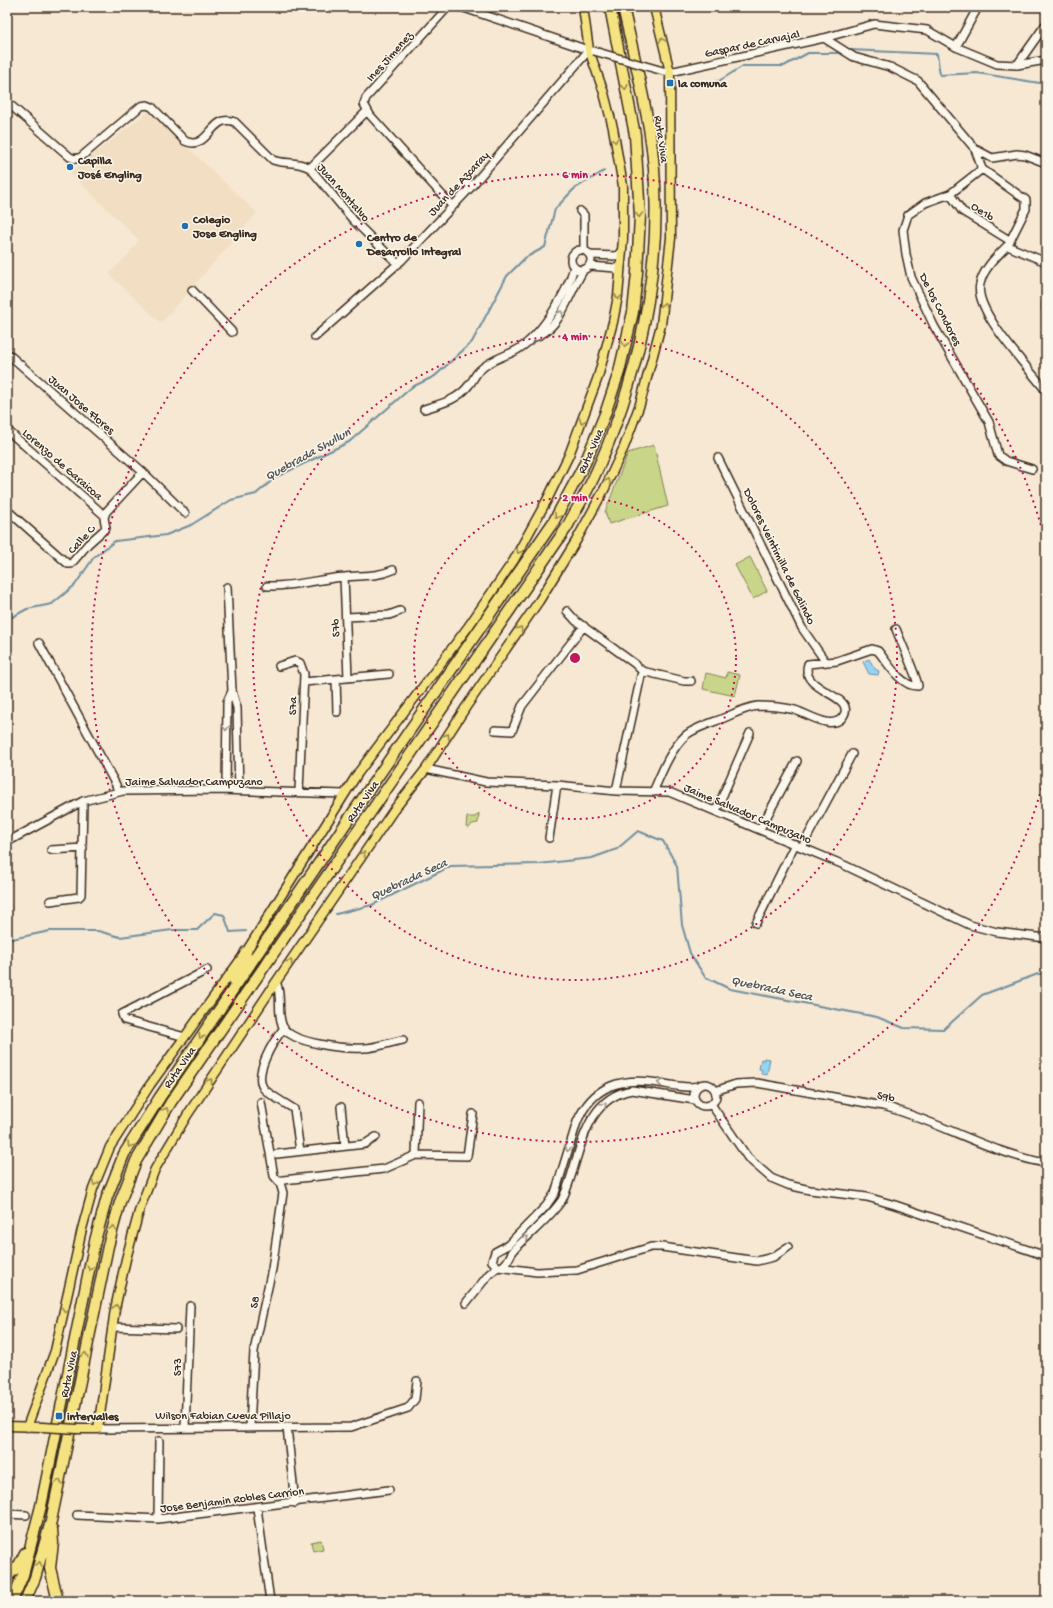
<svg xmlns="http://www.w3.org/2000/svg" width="1053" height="1608" font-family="'Gochi Hand',sans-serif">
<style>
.built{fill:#f2dec2}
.green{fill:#c9d689;stroke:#828054}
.water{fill:#93d3f5;stroke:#708f9f}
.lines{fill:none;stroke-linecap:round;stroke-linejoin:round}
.stream{stroke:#708f9f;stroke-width:2}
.minor-casing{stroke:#3b2a1e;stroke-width:10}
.major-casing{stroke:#3b2a1e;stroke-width:11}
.highway-casing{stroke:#3b2a1e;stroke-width:13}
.minor{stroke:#fbf7ec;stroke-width:7}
.major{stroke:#f5e382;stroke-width:8}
.highway{stroke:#f5e382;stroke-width:10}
.minor-bridge-casing{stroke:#3b2a1e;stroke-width:10;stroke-linecap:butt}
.major-bridge-casing{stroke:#3b2a1e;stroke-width:11;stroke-linecap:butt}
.minor-bridge{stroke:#fbf7ec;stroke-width:7}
.major-bridge{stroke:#f5e382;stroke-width:8}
.oneway{stroke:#988650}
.oneway2{stroke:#9b9085}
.ring{fill:none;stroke:#c2185b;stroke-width:2;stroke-dasharray:2 4}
.poi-dot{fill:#1f6fb2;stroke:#fbf7ec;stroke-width:1.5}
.labels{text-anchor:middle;stroke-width:3;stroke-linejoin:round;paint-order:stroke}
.street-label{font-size:12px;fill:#3b2a1e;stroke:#fbf7ec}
.poi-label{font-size:12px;font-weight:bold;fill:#3b2a1e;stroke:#fbf7ec;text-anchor:start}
.water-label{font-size:13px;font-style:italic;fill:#515454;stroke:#fbf7ec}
.centre{fill:#c2185b;stroke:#fbf7ec;stroke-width:2}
.ring-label{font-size:12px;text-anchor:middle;font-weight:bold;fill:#c2185b;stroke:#fbf7ec;stroke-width:3;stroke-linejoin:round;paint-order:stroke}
</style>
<rect width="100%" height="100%" fill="#f6e8d3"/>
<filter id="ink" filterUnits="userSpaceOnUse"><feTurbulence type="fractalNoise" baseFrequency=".025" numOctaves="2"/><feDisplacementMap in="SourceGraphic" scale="8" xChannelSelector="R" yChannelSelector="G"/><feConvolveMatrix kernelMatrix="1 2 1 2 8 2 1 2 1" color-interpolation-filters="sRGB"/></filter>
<g filter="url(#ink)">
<path class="built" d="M149 111 257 213 161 323 109 274 128 255 139 240 70 173Z"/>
<path class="green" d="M654 445 668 506 609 524 605 512 628 453Z
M750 557 767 591 753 599 735 565Z
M727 672 740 675 735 696 703 689 706 673 726 678Z
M479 813 478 823 472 824 469 828 466 827 467 817H475Z
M321 1540 323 1549 313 1551 311 1542Z"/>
<path class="water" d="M869 659 875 669 879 671 878 675 869 674 863 662Z
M764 1058 770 1059 767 1075 761 1074 762 1070 759 1069 761 1059 764 1060Z"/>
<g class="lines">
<path class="stream" d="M850 50 937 54 940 75 977 73 1046 84
M696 86 719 81 743 66H784L808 53H840
M7 620 27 609 52 604 75 585 94 557 115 541 166 535 191 525 231 500 256 494 276 477 349 442 412 387 435 376 472 342 507 276 525 258 545 247 555 209 574 189 604 171
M336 914 372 905 451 866 539 864 592 858 617 849 638 831 663 841 677 866 682 925 690 953 705 977 730 989 877 1017 904 1028 944 1029 982 995 1038 974H1046
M7 940 50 931H98L120 937 172 930H197L215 913 224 915 230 932 246 931"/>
<defs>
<path id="minor" d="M448 7 366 98 364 104 370 115 452 206
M461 7 591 51
M824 38 854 57 890 67 918 81 975 149 992 158 1017 154 1025 155 1046 163
M956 47 978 7
M1017 65 1046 24
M665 71 670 72 824 38 874 24 927 30 956 47 997 64 1017 65 1046 60
M7 102 70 157 75 159 81 157 141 106 147 105 152 107 185 141C209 152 211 112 235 122L273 160C287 165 295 160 310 168L354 221 398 264
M975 149 982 169 1026 200V209L1008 245 1010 247 1046 262
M310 168 367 111
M982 169 950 194 925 203 908 215 903 230 906 254 911 277 934 326 989 422 998 455 1006 461 1032 469
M466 181 471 187
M950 194 962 211 1009 240
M580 211 584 215V250
M1008 245C997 256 983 269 980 284 973 311 1030 369 1046 391
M571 260a10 10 0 1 1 20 0a10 10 0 1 1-20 0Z
M590 255 617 256 622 250
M590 266 616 268 620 275
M192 290 232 332
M1046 304V309
M315 337 401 261 471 187 589 50
M532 338C562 330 568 294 583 271
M7 353 143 472 185 513
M424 409C441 404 458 400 469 385 473 381 475 374 480 370 490 360 503 357 515 351 540 338 567 294 574 267
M7 430 104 515
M718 458 802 628 825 661
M7 510 68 564H71L88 544 106 528 104 518 106 512 143 472
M344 577 348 678
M267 586C294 587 318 579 344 577 362 575 377 577 393 570
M227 587 232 691 237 708 239 791
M567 611 576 621 635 664 642 671 684 681H691
M346 617 389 615 400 611
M39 643 116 785 118 792
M279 666 295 661 300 663 304 674 299 792
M336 679 337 712
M304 682 389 674
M495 730 512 731 522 706 584 626
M426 769 486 782 557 785 616 791 669 792 844 865 970 925 997 932 1046 938
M226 790 227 702 232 691
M616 791 642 671
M653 792C661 774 670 750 685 736 693 728 715 722 726 717 735 713 747 707 758 706 768 706 781 707 791 709 805 711 833 734 844 715 855 694 799 692 808 664L837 661 872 649 878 651C888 663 901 687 918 686 918 679 900 640 896 629
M716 811 750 733
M760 829 797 761
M549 838 557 785
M7 842 83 801 123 791 220 790 344 794
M802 847 852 754
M51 850 83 848
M50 901 79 897 81 895 83 801
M756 923 795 844
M276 982C283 996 276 1013 283 1027 292 1044 346 1049 364 1048 377 1048 390 1042 403 1040
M284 1028C274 1040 251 1076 265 1090 273 1097 285 1103 294 1109L300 1151
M185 1037 124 1020 122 1014 207 970
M694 1095a11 11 0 1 1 22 0a11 11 0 1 1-22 0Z
M715 1091 736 1084 757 1083 883 1106C939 1121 989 1153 1046 1163
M711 1104 748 1158 771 1178 788 1185 810 1190 867 1197 895 1205 1046 1256
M341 1107 345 1146
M277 1154 365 1144 376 1137
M416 1155 418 1102
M280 1183 283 1180 384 1169 416 1155 467 1156 473 1114
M498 1267 492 1261 495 1252 508 1245 546 1206 555 1193 577 1122C593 1085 622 1077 659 1083 672 1085 686 1089 699 1086
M501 1267C509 1263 509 1256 514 1250 530 1233 549 1219 562 1200 581 1162 580 1099 632 1090L695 1100
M466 1303 489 1274 498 1267 537 1272 577 1270 651 1247H662L757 1261 773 1257 788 1247
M112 1327 176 1329
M185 1427 190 1306
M250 1427 254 1351 272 1269 283 1193 280 1183 274 1176 261 1102
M287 1427 295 1503
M98 1429 351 1427 408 1408 415 1399 417 1381
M257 1508 270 1601
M7 1514 26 1515
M77 1515 158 1519 389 1490
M158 1519 159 1441"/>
<path id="major" d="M7 1426 42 1427
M27 1427 55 1351 82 1229 93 1189 110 1147 150 1085 246 952 358 773 468 627 514 560 547 500 569 455 598 377 613 322 618 296 623 239V186L613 128 604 93 589 50 583 7
M78 1429H98L115 1309 126 1259 140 1208 155 1169 188 1114 276 982 393 811 426 769 466 707 539 601 576 541 605 488 624 447 640 404 661 325 671 238 670 72 654 7"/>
<path id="highway" d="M234 980 246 952
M52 1529 53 1543 50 1568 58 1601
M7 1577 19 1565 25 1553
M12 1601 23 1575 41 1506 95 1241 107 1197 124 1154 160 1097 363 798 554 521 585 463 605 414 619 372 633 312 637 273 640 216 635 135 610 7
M25 1601 35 1578 51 1521 108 1246 120 1202 136 1161 171 1102 567 527C577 508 589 489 598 468 644 364 668 242 649 128 642 88 632 47 623 7"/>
</defs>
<use href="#minor" class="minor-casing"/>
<use href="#major" class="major-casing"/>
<use href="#highway" class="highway-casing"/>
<use href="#minor" class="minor"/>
<use href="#major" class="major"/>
<use href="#highway" class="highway"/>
<defs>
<path id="minor-bridge" d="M594 51 663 71"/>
<path id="major-bridge" d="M42 1427 78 1429"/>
</defs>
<use href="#minor-bridge" class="minor-bridge-casing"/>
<use href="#major-bridge" class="major-bridge-casing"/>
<use href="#minor-bridge" class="minor-bridge"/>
<use href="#major-bridge" class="major-bridge"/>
</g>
<defs><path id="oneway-chevron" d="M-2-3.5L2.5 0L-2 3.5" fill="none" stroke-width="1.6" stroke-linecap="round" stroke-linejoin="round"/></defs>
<g class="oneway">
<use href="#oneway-chevron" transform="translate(662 40) rotate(-104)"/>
<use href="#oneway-chevron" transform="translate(625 87) rotate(79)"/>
<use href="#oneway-chevron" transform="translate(615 140) rotate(81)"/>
<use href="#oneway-chevron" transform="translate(639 215) rotate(89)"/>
<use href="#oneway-chevron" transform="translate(618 297) rotate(99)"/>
<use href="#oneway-chevron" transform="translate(664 305) rotate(-82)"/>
<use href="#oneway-chevron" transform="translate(625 344) rotate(103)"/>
<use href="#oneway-chevron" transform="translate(582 421) rotate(111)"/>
<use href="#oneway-chevron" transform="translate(608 481) rotate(-65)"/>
<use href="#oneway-chevron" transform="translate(557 516) rotate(119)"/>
<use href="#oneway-chevron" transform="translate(519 551) rotate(119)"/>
<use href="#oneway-chevron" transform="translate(520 629) rotate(-55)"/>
<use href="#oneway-chevron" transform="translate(447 736) rotate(-57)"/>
<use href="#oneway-chevron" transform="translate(363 854) rotate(-55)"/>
<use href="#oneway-chevron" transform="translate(290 962) rotate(-55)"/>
<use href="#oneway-chevron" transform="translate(201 1036) rotate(124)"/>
<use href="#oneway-chevron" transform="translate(210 1081) rotate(-56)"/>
<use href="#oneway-chevron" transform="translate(166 1110) rotate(-60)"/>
<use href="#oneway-chevron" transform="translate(130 1145) rotate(123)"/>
<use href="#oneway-chevron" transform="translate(95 1183) rotate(112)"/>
<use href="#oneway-chevron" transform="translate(113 1228) rotate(-75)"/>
<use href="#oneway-chevron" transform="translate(90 1268) rotate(102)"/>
<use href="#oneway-chevron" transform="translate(116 1307) rotate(-78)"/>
<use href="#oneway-chevron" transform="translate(65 1310) rotate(103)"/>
<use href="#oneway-chevron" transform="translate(85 1355) rotate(-78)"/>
<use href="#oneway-chevron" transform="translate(59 1482) rotate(-78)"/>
<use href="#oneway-chevron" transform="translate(39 1564) rotate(-74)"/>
</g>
<g class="oneway2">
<use href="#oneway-chevron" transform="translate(561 313) rotate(-56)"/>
<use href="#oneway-chevron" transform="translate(226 728) rotate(90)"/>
<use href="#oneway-chevron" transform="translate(660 1083) rotate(-171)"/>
<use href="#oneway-chevron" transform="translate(604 1105) rotate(-45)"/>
<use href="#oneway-chevron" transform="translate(568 1149) rotate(107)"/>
<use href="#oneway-chevron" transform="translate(526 1238) rotate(-45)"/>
</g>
</g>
<g class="ring">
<circle cx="575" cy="658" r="161"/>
<circle cx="575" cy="658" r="322"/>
<path d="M1046 771A484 484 0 1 1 1046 545"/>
</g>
<g class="poi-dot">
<rect x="666" y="79" width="8" height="8" rx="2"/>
<circle cx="70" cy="167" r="4"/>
<circle cx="185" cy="226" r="4"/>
<circle cx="359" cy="244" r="4"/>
<rect x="55" y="1412" width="8" height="8" rx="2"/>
</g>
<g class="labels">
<g class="street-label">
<text transform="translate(752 43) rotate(-12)" y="4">Gaspar de Carvajal</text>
<text transform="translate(389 56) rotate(-48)" y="4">Ines Jimenez</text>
<text transform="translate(662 139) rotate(82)" y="4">Ruta Viva</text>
<text transform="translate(458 183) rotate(-47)" y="4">Juan de Azcaray</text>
<text transform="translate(344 192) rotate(49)" y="4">Juan Montalvo</text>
<text transform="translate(983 211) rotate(34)" y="4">Oe1b</text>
<text transform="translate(941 309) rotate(63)" y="4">De los Condores</text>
<text transform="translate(82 404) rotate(41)" y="4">Juan Jose Flores</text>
<text transform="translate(590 451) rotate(-66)" y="4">Ruta Viva</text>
<text transform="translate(63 464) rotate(41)" y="4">Lorenzo de Garaicoa</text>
<text transform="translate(81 539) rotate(-47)" y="4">Calle C</text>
<text transform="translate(780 556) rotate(64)" y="4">Dolores Veintimilla de Galindo</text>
<text transform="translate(335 628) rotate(-92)" y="4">S7b</text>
<text transform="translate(292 706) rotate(-88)" y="4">S7a</text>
<text x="194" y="785">Jaime Salvador Campuzano</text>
<text transform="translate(362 801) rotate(-55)" y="4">Ruta Viva</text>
<text transform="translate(748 813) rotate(23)" y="4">Jaime Salvador Campuzano</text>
<text transform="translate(179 1067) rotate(-55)" y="4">Ruta Viva</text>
<text transform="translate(886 1096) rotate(13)" y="4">S9b</text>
<text transform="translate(254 1302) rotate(-79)" y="4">S8</text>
<text transform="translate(177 1367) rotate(-90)" y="4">S73</text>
<text transform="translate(68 1374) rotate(-78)" y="4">Ruta Viva</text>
<text x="223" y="1419">Wilson Fabian Cueva Pillajo</text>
<text transform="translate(232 1499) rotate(-7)" y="4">Jose Benjamin Robles Carrion</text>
</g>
<g class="poi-label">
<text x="678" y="87">la comuna</text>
<text x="78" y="164">Capilla<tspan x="78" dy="14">José Engling</tspan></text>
<text x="193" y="223">Colegio<tspan x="193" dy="14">Jose Engling</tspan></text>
<text x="367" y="241">Centro de<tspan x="367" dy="14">Desarrollo Integral</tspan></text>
<text x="67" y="1420">intervalles</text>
</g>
<g class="water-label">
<text transform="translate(307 453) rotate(-29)" y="5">Quebrada Shullun</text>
<text transform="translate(408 878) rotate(-25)" y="5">Quebrada Seca</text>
<text transform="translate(772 987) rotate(12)" y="5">Quebrada Seca</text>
</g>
</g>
<circle cx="575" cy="658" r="6" class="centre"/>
<g class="ring-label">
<text x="575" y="178">6 min</text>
<text x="575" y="340">4 min</text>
<text x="575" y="501">2 min</text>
</g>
<rect width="1053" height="1608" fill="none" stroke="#fbf7ec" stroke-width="24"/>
<rect x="12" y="12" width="1029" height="1584" fill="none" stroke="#3b2a1e" stroke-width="1.5" filter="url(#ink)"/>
</svg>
